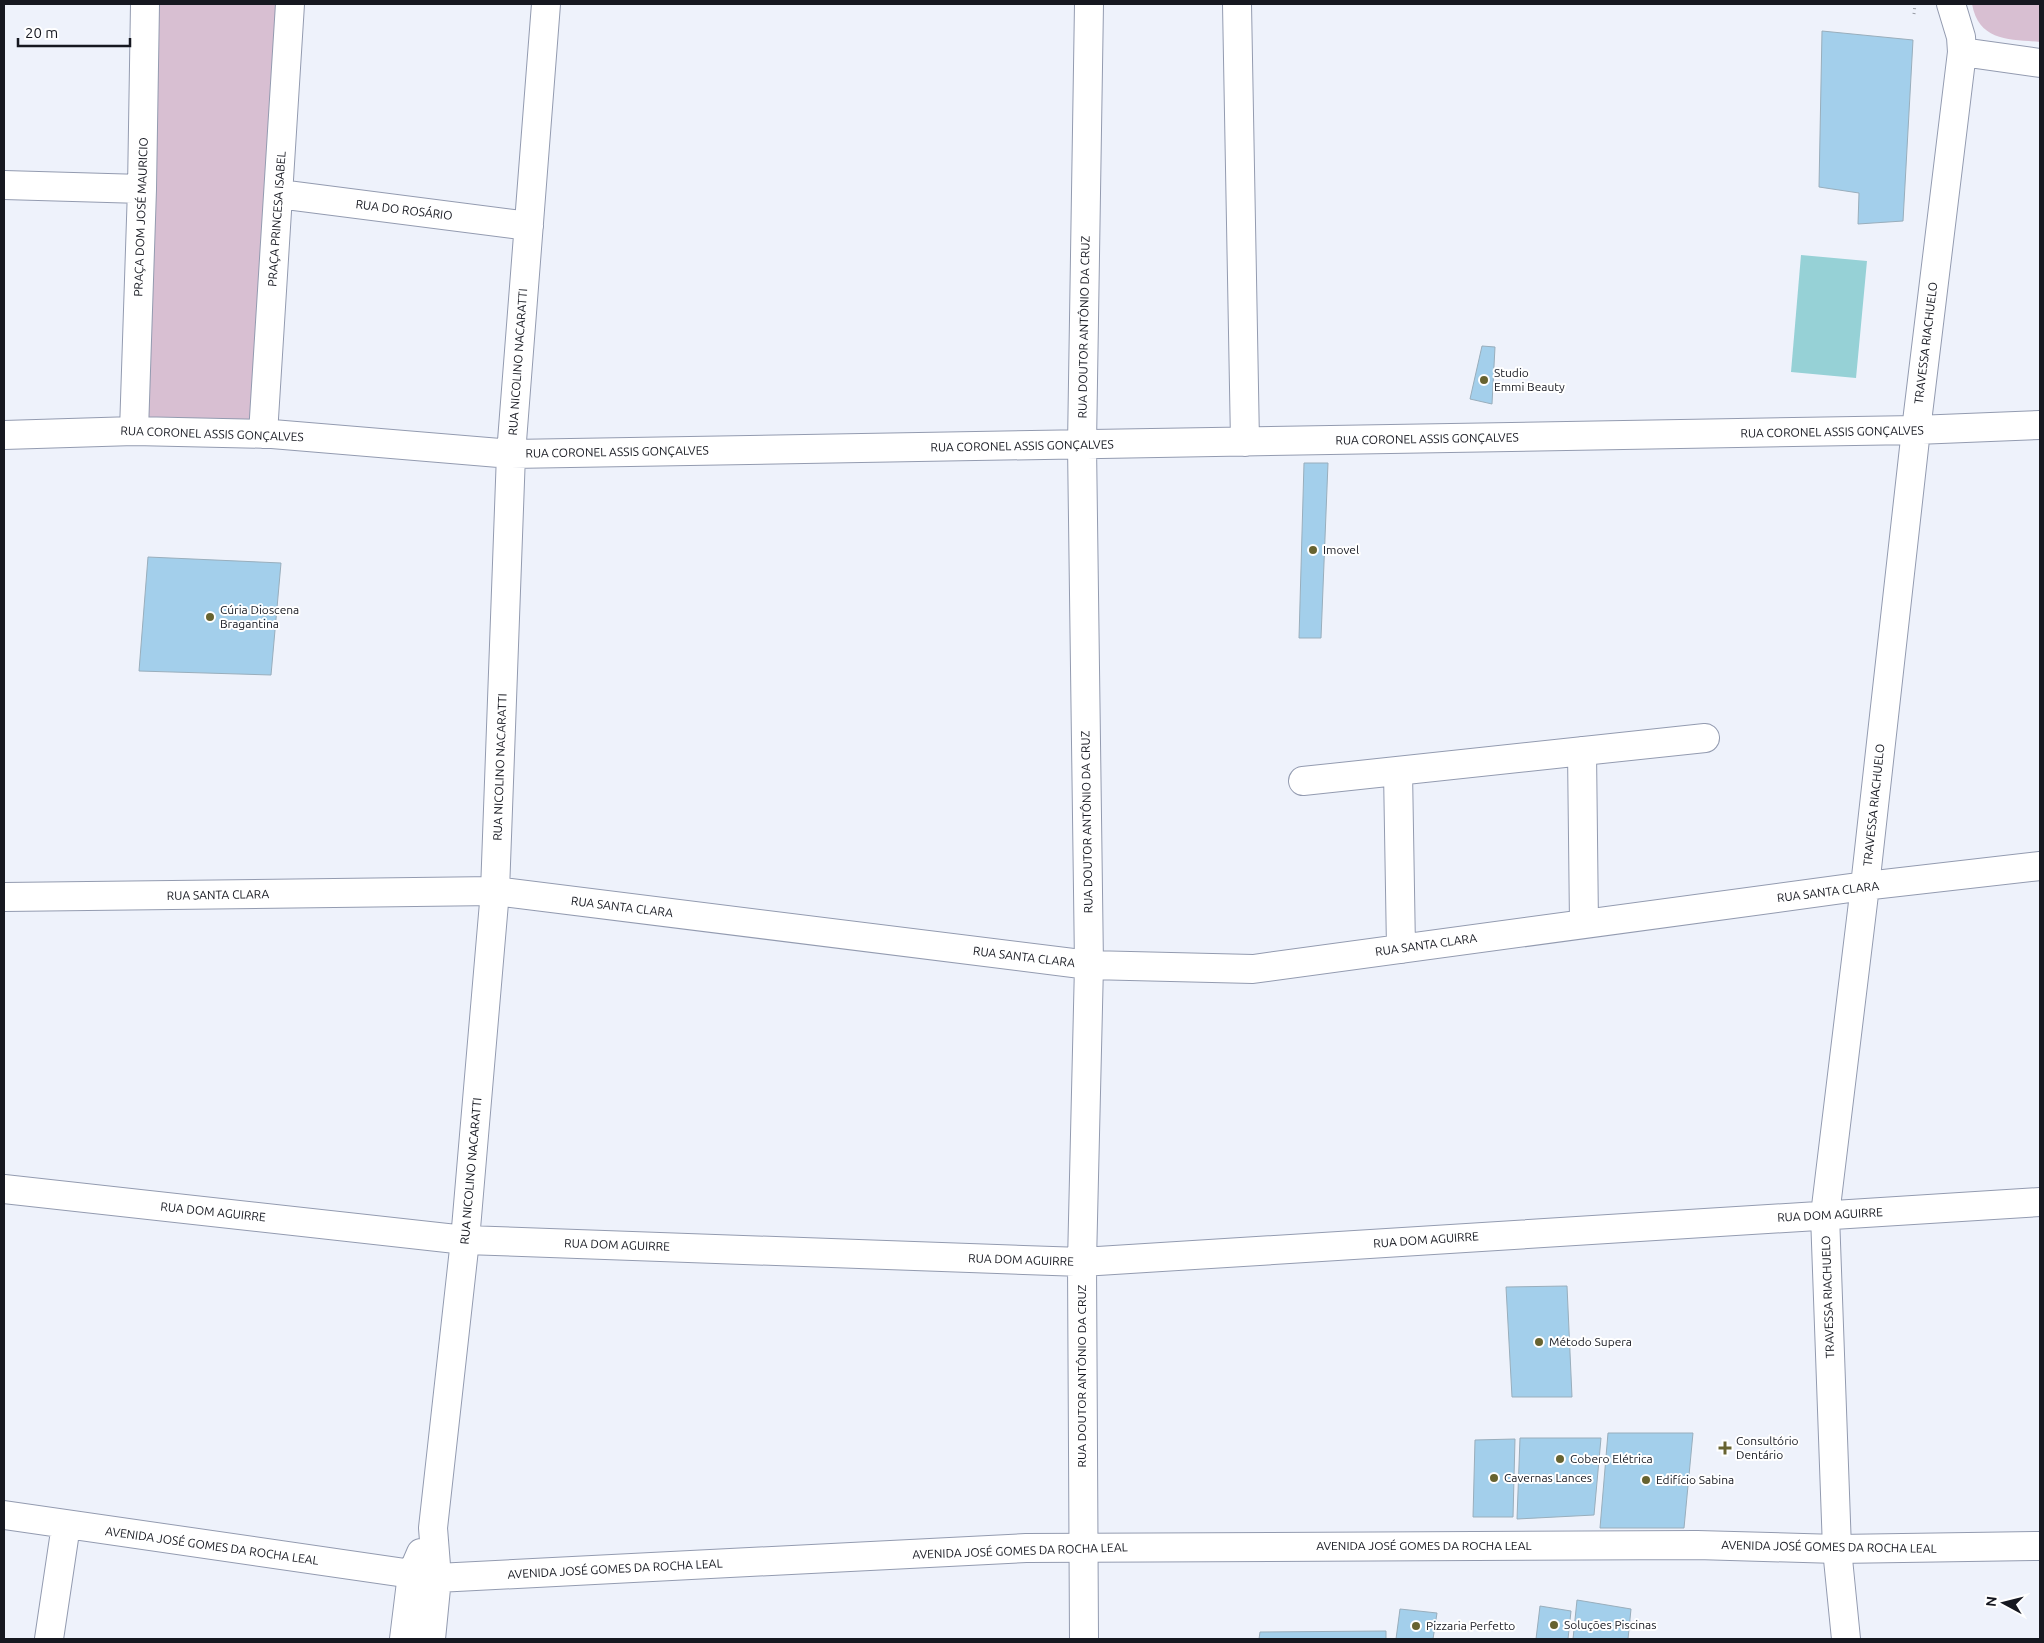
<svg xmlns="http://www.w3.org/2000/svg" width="2044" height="1643" font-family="Ubuntu,sans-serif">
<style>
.green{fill:#d8bfd2}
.water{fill:#96d1d6}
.building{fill:#a3cfeb;stroke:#99aebc}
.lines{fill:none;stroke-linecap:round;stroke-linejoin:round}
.minor-casing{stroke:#939bb0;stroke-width:30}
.major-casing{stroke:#939bb0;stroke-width:30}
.path{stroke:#989ba4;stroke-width:3;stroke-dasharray:1 4;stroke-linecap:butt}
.minor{stroke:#fff;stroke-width:28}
.major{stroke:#fff;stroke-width:28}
.poi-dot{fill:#676330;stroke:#fff;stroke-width:2}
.labels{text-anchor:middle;stroke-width:4;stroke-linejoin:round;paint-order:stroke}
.street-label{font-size:12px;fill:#161820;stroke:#fff}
.poi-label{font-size:12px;fill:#161820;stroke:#fff;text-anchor:start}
</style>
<rect width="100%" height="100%" fill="#eef2fb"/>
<path class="green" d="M157 4H282L251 422 141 419Z
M1972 4H2040V42C2010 39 1979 42 1972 4Z"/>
<path class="water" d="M1801 255 1867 261 1856 378 1791 372Z"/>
<path class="building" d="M1822 31 1913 40 1903 221 1858 224 1859 193 1819 187Z
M1482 346 1495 347 1492 404 1470 399Z
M1304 463H1328L1321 638H1299Z
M148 557 281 563 271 675 139 671Z
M1567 1286 1572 1397H1512L1506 1287Z
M1608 1433H1693L1684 1528H1600Z
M1520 1438H1601L1594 1515 1517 1519Z
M1515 1439 1513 1517H1473L1475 1440Z
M1577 1600 1631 1609 1628 1639H1573Z
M1540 1606 1571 1611 1568 1639H1536Z
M1400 1609 1437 1613 1433 1639H1396Z
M1386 1631V1639H1259L1260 1632Z"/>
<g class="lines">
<defs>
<path id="minor" d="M1237 4 1245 442
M1962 52 2040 63
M4 185 142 189
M279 194 529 226
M134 431 142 189 145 4
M263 434 290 4
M4 435 134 431 272 434 511 454 1916 430 2040 425
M1582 751 1584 924
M1398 771 1401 949
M1303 781 1705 738
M4 897 495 891 1089 965 1253 969 1865 886 2040 866
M4 1189 465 1240 1082 1262 2040 1202
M4 1515 412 1574 421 1553
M437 1578 433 1528 465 1240 495 891 511 454 546 4
M49 1639 66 1525
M1084 1639 1082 1262 1089 965 1082 445 1089 4
M1846 1639 1837 1549 1825 1215 1865 886 1916 430 1962 52 1961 37 1951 4"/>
<path id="major" d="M404 1639 412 1574 437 1578 1026 1548 1697 1545 1837 1549 2040 1546
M431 1639 437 1578"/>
</defs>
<use href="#minor" class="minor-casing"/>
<use href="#major" class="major-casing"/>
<path class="path" d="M1914 14 1915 4"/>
<use href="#minor" class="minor"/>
<use href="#major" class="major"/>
</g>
<g class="poi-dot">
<circle cx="1484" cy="380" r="5"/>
<circle cx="1313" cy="550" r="5"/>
<circle cx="210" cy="617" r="5"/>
<circle cx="1539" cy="1342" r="5"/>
<path d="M1722.5 1440.5h5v5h5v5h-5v5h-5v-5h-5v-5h5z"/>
<circle cx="1560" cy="1459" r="5"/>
<circle cx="1494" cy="1478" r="5"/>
<circle cx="1646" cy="1480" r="5"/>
<circle cx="1554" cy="1625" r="5"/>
<circle cx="1416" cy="1626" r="5"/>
</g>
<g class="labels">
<g class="street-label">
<text transform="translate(404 210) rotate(7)" y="4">RUA DO ROSÁRIO</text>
<text transform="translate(141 217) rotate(-88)" y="4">PRAÇA DOM JOSÉ MAURICIO</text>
<text transform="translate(277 219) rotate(-86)" y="4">PRAÇA PRINCESA ISABEL</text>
<text transform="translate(1084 327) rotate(-89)" y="4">RUA DOUTOR ANTÔNIO DA CRUZ</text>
<text transform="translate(1926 343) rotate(-83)" y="4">TRAVESSA RIACHUELO</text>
<text transform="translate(518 362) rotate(-86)" y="4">RUA NICOLINO NACARATTI</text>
<text transform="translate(1832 432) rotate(-1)" y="4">RUA CORONEL ASSIS GONÇALVES</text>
<text transform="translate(212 434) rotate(2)" y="4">RUA CORONEL ASSIS GONÇALVES</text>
<text transform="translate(1427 439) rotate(-1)" y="4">RUA CORONEL ASSIS GONÇALVES</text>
<text transform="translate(1022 446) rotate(-1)" y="4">RUA CORONEL ASSIS GONÇALVES</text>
<text transform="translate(617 452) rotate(-1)" y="4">RUA CORONEL ASSIS GONÇALVES</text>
<text transform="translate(500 767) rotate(-88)" y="4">RUA NICOLINO NACARATTI</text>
<text transform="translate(1874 805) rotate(-84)" y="4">TRAVESSA RIACHUELO</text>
<text transform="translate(1087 822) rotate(-91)" y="4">RUA DOUTOR ANTÔNIO DA CRUZ</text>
<text transform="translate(1828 892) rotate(-7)" y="4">RUA SANTA CLARA</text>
<text transform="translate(218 895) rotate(-1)" y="4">RUA SANTA CLARA</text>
<text transform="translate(622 907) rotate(7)" y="4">RUA SANTA CLARA</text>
<text transform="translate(1426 945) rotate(-8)" y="4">RUA SANTA CLARA</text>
<text transform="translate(1024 957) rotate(7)" y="4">RUA SANTA CLARA</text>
<text transform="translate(471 1171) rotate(-85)" y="4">RUA NICOLINO NACARATTI</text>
<text transform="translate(213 1212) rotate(6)" y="4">RUA DOM AGUIRRE</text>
<text transform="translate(1830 1215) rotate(-3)" y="4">RUA DOM AGUIRRE</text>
<text transform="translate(1426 1240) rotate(-4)" y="4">RUA DOM AGUIRRE</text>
<text transform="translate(617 1245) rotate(2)" y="4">RUA DOM AGUIRRE</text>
<text transform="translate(1021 1260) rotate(2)" y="4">RUA DOM AGUIRRE</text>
<text transform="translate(1828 1297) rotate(-92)" y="4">TRAVESSA RIACHUELO</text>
<text transform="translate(1082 1376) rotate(-90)" y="4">RUA DOUTOR ANTÔNIO DA CRUZ</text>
<text transform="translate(212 1546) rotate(8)" y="4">AVENIDA JOSÉ GOMES DA ROCHA LEAL</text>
<text x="1424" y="1550">AVENIDA JOSÉ GOMES DA ROCHA LEAL</text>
<text transform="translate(1829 1547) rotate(1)" y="4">AVENIDA JOSÉ GOMES DA ROCHA LEAL</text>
<text transform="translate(1020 1551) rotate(-2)" y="4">AVENIDA JOSÉ GOMES DA ROCHA LEAL</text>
<text transform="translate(615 1569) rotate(-3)" y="4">AVENIDA JOSÉ GOMES DA ROCHA LEAL</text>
</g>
<g class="poi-label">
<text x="1494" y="377">Studio<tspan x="1494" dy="14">Emmi Beauty</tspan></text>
<text x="1323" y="554">Imovel</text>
<text x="220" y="614">Cúria Dioscena<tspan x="220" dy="14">Bragantina</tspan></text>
<text x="1549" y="1346">Método Supera</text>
<text x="1736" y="1445">Consultório<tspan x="1736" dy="14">Dentário</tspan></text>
<text x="1570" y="1463">Cobero Elétrica</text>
<text x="1504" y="1482">Cavernas Lances</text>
<text x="1656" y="1484">Edifício Sabina</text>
<text x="1564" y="1629">Soluções Piscinas</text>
<text x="1426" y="1630">Pizzaria Perfetto</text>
</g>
</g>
<rect width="2044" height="1643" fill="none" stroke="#161820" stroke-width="10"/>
<g transform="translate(2004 1603) rotate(277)" stroke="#ffffff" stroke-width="4" paint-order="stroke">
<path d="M0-4L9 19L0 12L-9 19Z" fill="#161820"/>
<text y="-8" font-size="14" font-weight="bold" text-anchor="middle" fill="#161820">N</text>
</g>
<path d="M18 38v8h112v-8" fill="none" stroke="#161820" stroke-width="2.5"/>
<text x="25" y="38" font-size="15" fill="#161820" stroke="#ffffff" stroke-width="4" paint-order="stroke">20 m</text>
</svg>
